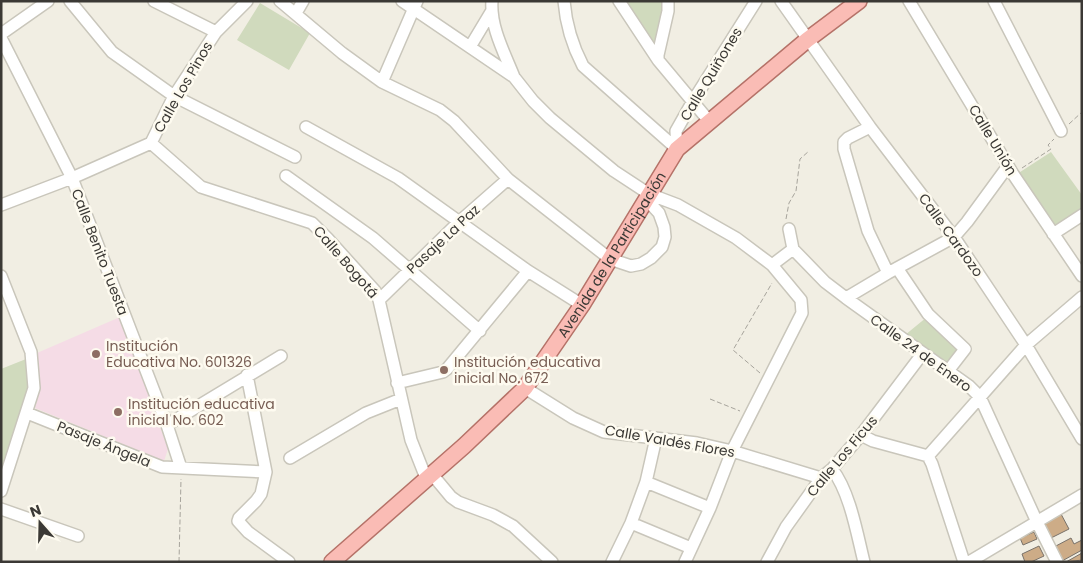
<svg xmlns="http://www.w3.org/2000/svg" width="1083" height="563" font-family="Poppins,sans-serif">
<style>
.education{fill:#f5dce6}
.green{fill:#d0dabd}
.building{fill:#cdac87;stroke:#79726a}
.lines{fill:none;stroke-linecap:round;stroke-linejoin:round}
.minor-casing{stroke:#c9c6bb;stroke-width:14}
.major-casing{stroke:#b57268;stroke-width:18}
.path{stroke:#a7a49c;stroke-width:1;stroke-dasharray:5 2.5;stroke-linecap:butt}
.minor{stroke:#fff;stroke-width:11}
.major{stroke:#fabcb5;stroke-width:15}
.education-dot{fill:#8d6e63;stroke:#fefbf0;stroke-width:2}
.labels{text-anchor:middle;stroke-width:5;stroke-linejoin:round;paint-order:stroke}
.street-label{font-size:14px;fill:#3b3935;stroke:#fefbf0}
.education-label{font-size:14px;fill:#785e54;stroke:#fefbf0;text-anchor:start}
</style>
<rect width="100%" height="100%" fill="#f1eee3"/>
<path class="education" d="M120 317 168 449 164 461 35 408 40 387 37 353Z"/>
<path class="green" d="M623 1H662L664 9 654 44Z
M260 3 310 33 289 70 237 40Z
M1051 152 1082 195V208L1053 228 1017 174Z
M927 317 960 347 946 365 905 335Z
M26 359 28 395 1 469V369Z"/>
<path class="building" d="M1061 514 1069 529 1051 538 1044 523Z
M1034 532 1037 539 1023 545 1020 538Z
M1071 538 1074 544 1082 540V550L1062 561 1054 547Z
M1039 546 1044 556 1031 562H1025L1022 554Z
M1082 553V560L1066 562Z"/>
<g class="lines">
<defs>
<path id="minor" d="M70 1 112 52 174 96 295 157
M154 1 216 32
M280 1 342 53 382 82 440 110 454 121 508 179 610 259 631 266 641 264 651 258 662 247 665 237 664 227 659 213 646 199
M402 1 514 77 533 101 550 118 614 171 649 194 678 205 736 238 772 265 793 249
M492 1C490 27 505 54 514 77
M564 1C566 25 572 45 583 66L677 149
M619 1 658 60
M668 1V11L658 55V60L709 121
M781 1 870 127 954 237 1026 345 1082 439
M909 1 1013 174 1082 276
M994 1 1061 131
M296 13 303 1
M1 34 48 1
M1 38 72 178 167 425 181 468
M470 47 491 12
M382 82 417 1
M306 127 398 178 528 271 582 305
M870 127 848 138 844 142V149L868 231 888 273
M151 143 201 187 312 223 328 239 375 291 379 300 411 440 426 478
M677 149 676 131 693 101 756 1
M286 176 373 238 480 331
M1 205 72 178 151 143 174 96 216 32 247 1
M789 229 793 249 825 282 846 298 969 386 980 397 1037 522 1057 562
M1053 234 1082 215
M897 268 928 314 965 349 948 371
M1 276 31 352 34 388 1 491
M846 298 888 273 954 237 967 222 1008 166
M379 300 459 222 508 179
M247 375 266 472 261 494 256 501 239 518 238 521 248 532 289 562
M397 383 443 372 447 369 528 271
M525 388 573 418 604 432 697 443 732 451 821 478
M27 413 162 467 266 472
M167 425 281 356
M861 435 873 441 928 456 932 464 964 562
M928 456 1026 345 1082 297
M290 458 366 413 401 399
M832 469C850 492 857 534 864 562
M431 473 451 497 458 502 493 515 513 526 552 562
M646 482 710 508
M1 509 78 536
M631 523 691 548
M612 562 631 523 646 482 656 438
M685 562 710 508 732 451 802 313 801 300 772 265
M767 562 786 527 821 478 832 469 861 435 923 353
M969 562 1082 495"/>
<g id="major">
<path id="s1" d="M332 562 464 446 525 388 582 305 677 149 807 40 859 1"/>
</g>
</defs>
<use href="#minor" class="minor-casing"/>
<use href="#major" class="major-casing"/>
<path class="path" d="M1069 124 1082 112
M1022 168 1051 149 1048 145 1054 139
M786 219 789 203 796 191 800 159 809 151
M760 373 733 350 772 283
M710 399 740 411
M179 562 181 479"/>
<use href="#minor" class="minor"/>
<use href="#major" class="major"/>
</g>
<g class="education-dot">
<circle cx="96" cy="354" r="5"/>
<circle cx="444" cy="370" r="5"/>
<circle cx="118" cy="412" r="5"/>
</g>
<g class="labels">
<g class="street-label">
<text transform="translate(711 74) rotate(-59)" y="5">Calle Quiñones</text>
<text transform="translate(183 87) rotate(-60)" y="5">Calle Los Pinos</text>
<text transform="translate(993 140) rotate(59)" y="5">Calle Unión</text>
<text transform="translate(951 235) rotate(54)" y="5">Calle Cardozo</text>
<text transform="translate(443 239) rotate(-43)" y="5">Pasaje La Paz</text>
<text transform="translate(100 252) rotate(69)" y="5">Calle Benito Tuesta</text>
<text dy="5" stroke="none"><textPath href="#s1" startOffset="419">Avenida de la Participación</textPath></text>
<text transform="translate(346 262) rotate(49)" y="5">Calle Bogotá</text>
<text transform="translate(921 353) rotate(36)" y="5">Calle 24 de Enero</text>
<text transform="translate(670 441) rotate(10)" y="5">Calle Valdés Flores</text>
<text transform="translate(104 444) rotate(22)" y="5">Pasaje Ángela</text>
<text transform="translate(842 456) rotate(-50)" y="5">Calle Los Ficus</text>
</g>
<g class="education-label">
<text x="106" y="351">Institución<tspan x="106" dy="16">Educativa No. 601326</tspan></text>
<text x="454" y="367">Institución educativa<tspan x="454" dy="16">inicial No. 672</tspan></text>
<text x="128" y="409">Institución educativa<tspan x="128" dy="16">inicial No. 602</tspan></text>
</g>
</g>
<rect width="1083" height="563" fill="none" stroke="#3b3935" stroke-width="5"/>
<g transform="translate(40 523) rotate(340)" stroke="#fefbf0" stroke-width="4" paint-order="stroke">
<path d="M0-4L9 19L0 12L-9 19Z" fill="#3b3935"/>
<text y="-8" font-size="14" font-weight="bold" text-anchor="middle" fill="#3b3935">N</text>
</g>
</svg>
